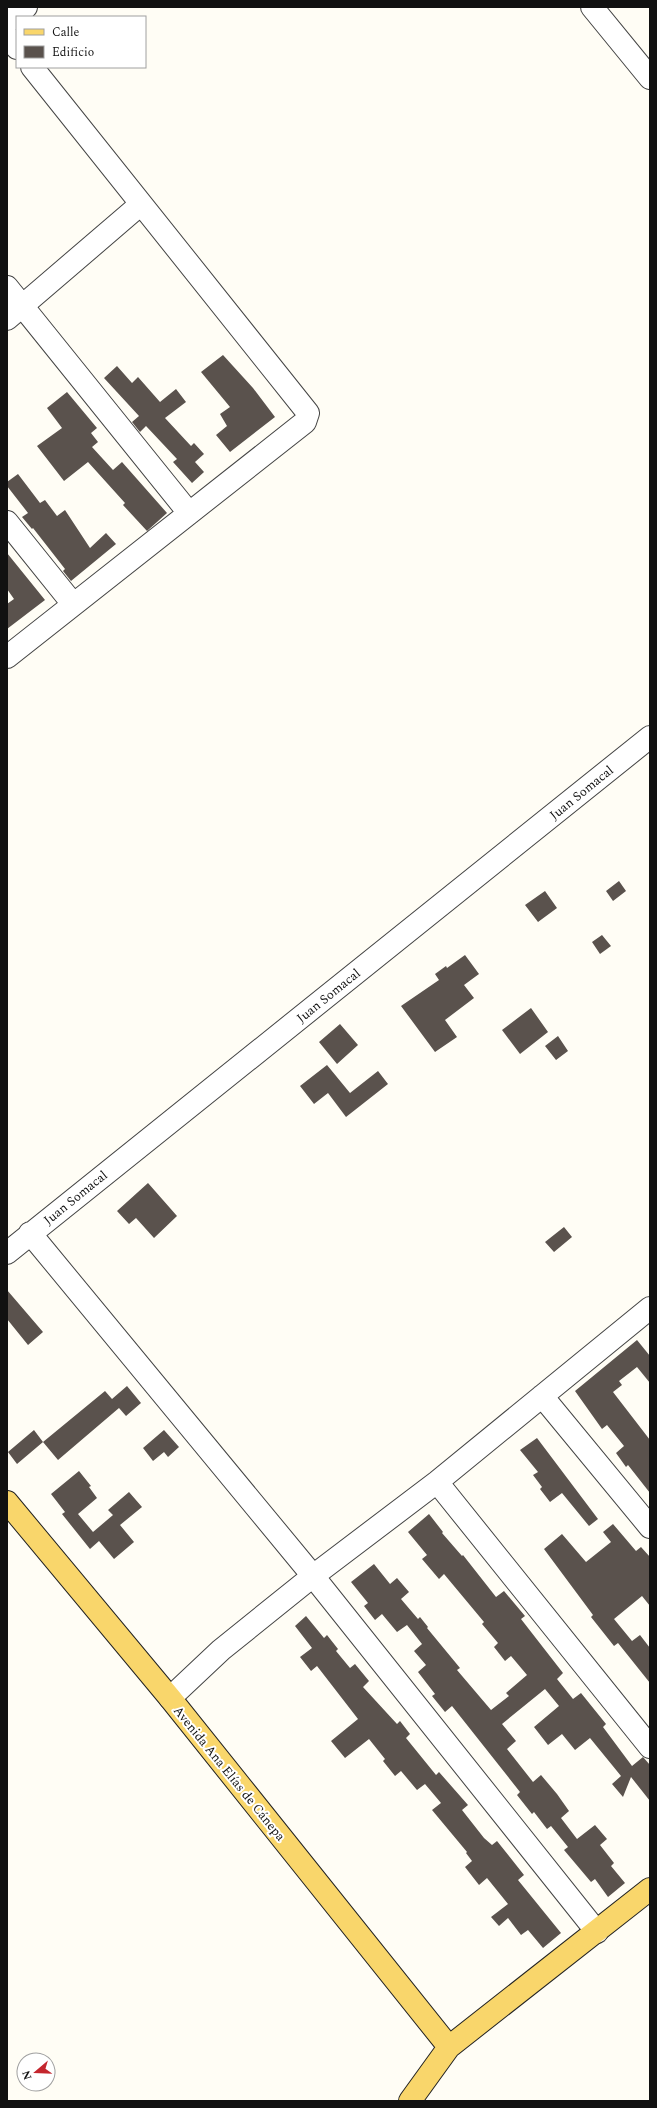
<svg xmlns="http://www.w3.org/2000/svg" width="657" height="2108" font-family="Spectral,serif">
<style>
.building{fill:#5a524d}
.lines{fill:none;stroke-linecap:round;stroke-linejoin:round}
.minor-casing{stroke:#444;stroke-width:24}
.major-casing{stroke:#222;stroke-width:24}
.minor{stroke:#fff;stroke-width:22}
.major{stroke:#f9d66b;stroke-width:22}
.labels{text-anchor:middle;stroke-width:4;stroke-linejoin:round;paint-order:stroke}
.street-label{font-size:13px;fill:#111;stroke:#fff}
</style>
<rect width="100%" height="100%" fill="#fffdf5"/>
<path class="building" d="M223 355 253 388 275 417 230 452 216 435 227 426 220 414 230 407 201 372Z
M117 366 132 383 138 377 160 402 176 389 186 402 165 418 191 446 194 443 204 454 195 462 204 472 192 483 173 462 177 459 146 426 140 432 132 422 139 416 104 378Z
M67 392 97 428 91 433 98 442 92 447 113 470 122 462 167 513 147 531 123 505 125 503 88 462 64 481 37 446 62 428 47 408Z
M18 474 40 503 45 500 57 516 65 510 90 548 106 533 116 544 71 581 63 571 65 569 33 528 32 529 22 517 28 513 7 486V482Z
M7 553 45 600 7 629V604L14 599 7 589Z
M619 881 626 891 613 901 606 891Z
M545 891 557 908 538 922 525 905Z
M602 935 611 946 600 954 592 942Z
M465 955 479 974 464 985 474 998 445 1020 457 1037 435 1052 401 1006 439 980 435 974 446 966 447 968Z
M531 1008 548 1032 520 1054 502 1030Z
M340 1024 358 1045 337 1064 319 1042Z
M558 1036 568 1051 556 1060 545 1046Z
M327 1065 350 1093 378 1071 388 1084 346 1117 328 1093 314 1104 300 1086Z
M148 1183 177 1216 154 1238 136 1218 129 1224 117 1211Z
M564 1227 572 1237 554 1252 545 1242Z
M7 1290 43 1332 28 1345 7 1319Z
M637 1340 650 1356V1383L637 1367 619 1381 622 1385 613 1392 650 1440V1493L628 1465 626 1467 616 1453 624 1446 607 1425 602 1429 575 1391Z
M127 1386 141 1403 126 1416 119 1408 58 1460 43 1442 105 1391 112 1399Z
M34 1430 43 1442 17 1464 8 1452Z
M164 1430 179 1447 168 1457 164 1452 153 1461 143 1448Z
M537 1438 598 1519 589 1526 562 1493 550 1502 540 1489 542 1487 533 1475 538 1472 520 1450Z
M79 1471 91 1486 89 1487 97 1498 78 1514 93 1532 113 1515 108 1510 129 1492 142 1507 120 1525 134 1542 114 1559 99 1541 90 1549 62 1514 65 1512 51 1494Z
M429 1514 443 1532 442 1533 462 1556 463 1555 496 1597 504 1591 525 1616 521 1619 563 1673 557 1679 573 1699 581 1693 606 1724 603 1727 632 1766 643 1757 650 1765V1801L631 1777 623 1797 612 1784 621 1776 590 1738 575 1750 562 1734 548 1745 534 1727 559 1706 545 1689 502 1724 516 1741 507 1749 533 1782 541 1775 557 1794 569 1811 561 1818 577 1839 595 1825 607 1839 600 1845 614 1863 611 1866 625 1883 608 1897 595 1879 591 1882 564 1850 568 1847 551 1826 547 1829 534 1812 532 1814 517 1795 520 1792 452 1706 445 1712 432 1696 435 1694 418 1672 426 1665 414 1651 422 1644 407 1625 397 1632 382 1614 375 1620 364 1606 368 1603 351 1582 374 1564 390 1584 397 1578 409 1592 401 1599 418 1619 420 1617 428 1627 427 1628 460 1668 457 1670 491 1710 509 1696 506 1693 527 1675 511 1656 505 1661 494 1647 498 1643 482 1624 484 1622 444 1574 439 1579 422 1559 427 1555 408 1532Z
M613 1524 636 1551 641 1547 650 1557V1606L642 1596 614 1619 632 1641 640 1635 650 1648V1683L618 1643 614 1646 591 1617 593 1615 544 1549 562 1534 586 1562 611 1542 603 1532Z
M306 1616 324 1638 327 1635 338 1649 336 1651 350 1668 355 1664 369 1681 363 1687 397 1724 400 1721 410 1734 406 1738 436 1775 439 1772 468 1805 462 1810 484 1838 492 1845 497 1841 524 1875 518 1880 561 1933 543 1948 528 1930 521 1935 508 1918 499 1926 491 1917 508 1904 487 1878 479 1885 465 1867 472 1861 466 1853 467 1852 432 1810 441 1803 425 1784 417 1790 401 1771 395 1776 383 1761 385 1759 369 1739 345 1758 331 1741 358 1719 317 1666 311 1671 300 1657 312 1648 295 1626Z"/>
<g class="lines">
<defs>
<path id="minor" d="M592 7 650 78
M7 22 26 7
M7 36 17 48
M7 287 189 513
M7 319 141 204
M7 522 73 604
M7 657 305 422 308 413 32 67
M30 1233 313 1576 597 1932
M7 1253 650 737
M542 1396 650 1527
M437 1482 650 1747
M170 1698 221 1650 313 1576 437 1482 650 1308"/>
<path id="major" d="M7 1502 170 1698 449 2047
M410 2101 449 2047 650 1889"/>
</defs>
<use href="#minor" class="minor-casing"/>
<use href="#major" class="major-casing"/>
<use href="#minor" class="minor"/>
<use href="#major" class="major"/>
</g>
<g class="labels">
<g class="street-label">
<text transform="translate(581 792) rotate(-39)" y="5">Juan Somacal</text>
<text transform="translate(328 995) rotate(-39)" y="5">Juan Somacal</text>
<text transform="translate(75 1197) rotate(-39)" y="5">Juan Somacal</text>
<text transform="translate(230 1773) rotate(51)" y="5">Avenida Ana Elías de Cánepa</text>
</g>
</g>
<rect width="657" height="2108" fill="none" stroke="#111111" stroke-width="16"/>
<rect x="16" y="16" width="130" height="52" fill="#ffffff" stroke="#a0a0a0"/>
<rect x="24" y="29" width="20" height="6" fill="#f9d66b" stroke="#a0a0a0"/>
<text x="52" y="36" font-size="12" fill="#111111">Calle</text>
<rect x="24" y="46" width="20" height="12" fill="#5a524d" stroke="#a0a0a0"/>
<text x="52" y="56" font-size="12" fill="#111111">Edificio</text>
<g transform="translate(36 2072) rotate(251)"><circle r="19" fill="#ffffff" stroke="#a0a0a0"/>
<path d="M0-3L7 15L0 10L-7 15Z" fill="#c4262e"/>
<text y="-6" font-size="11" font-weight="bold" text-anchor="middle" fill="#111111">N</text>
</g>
</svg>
